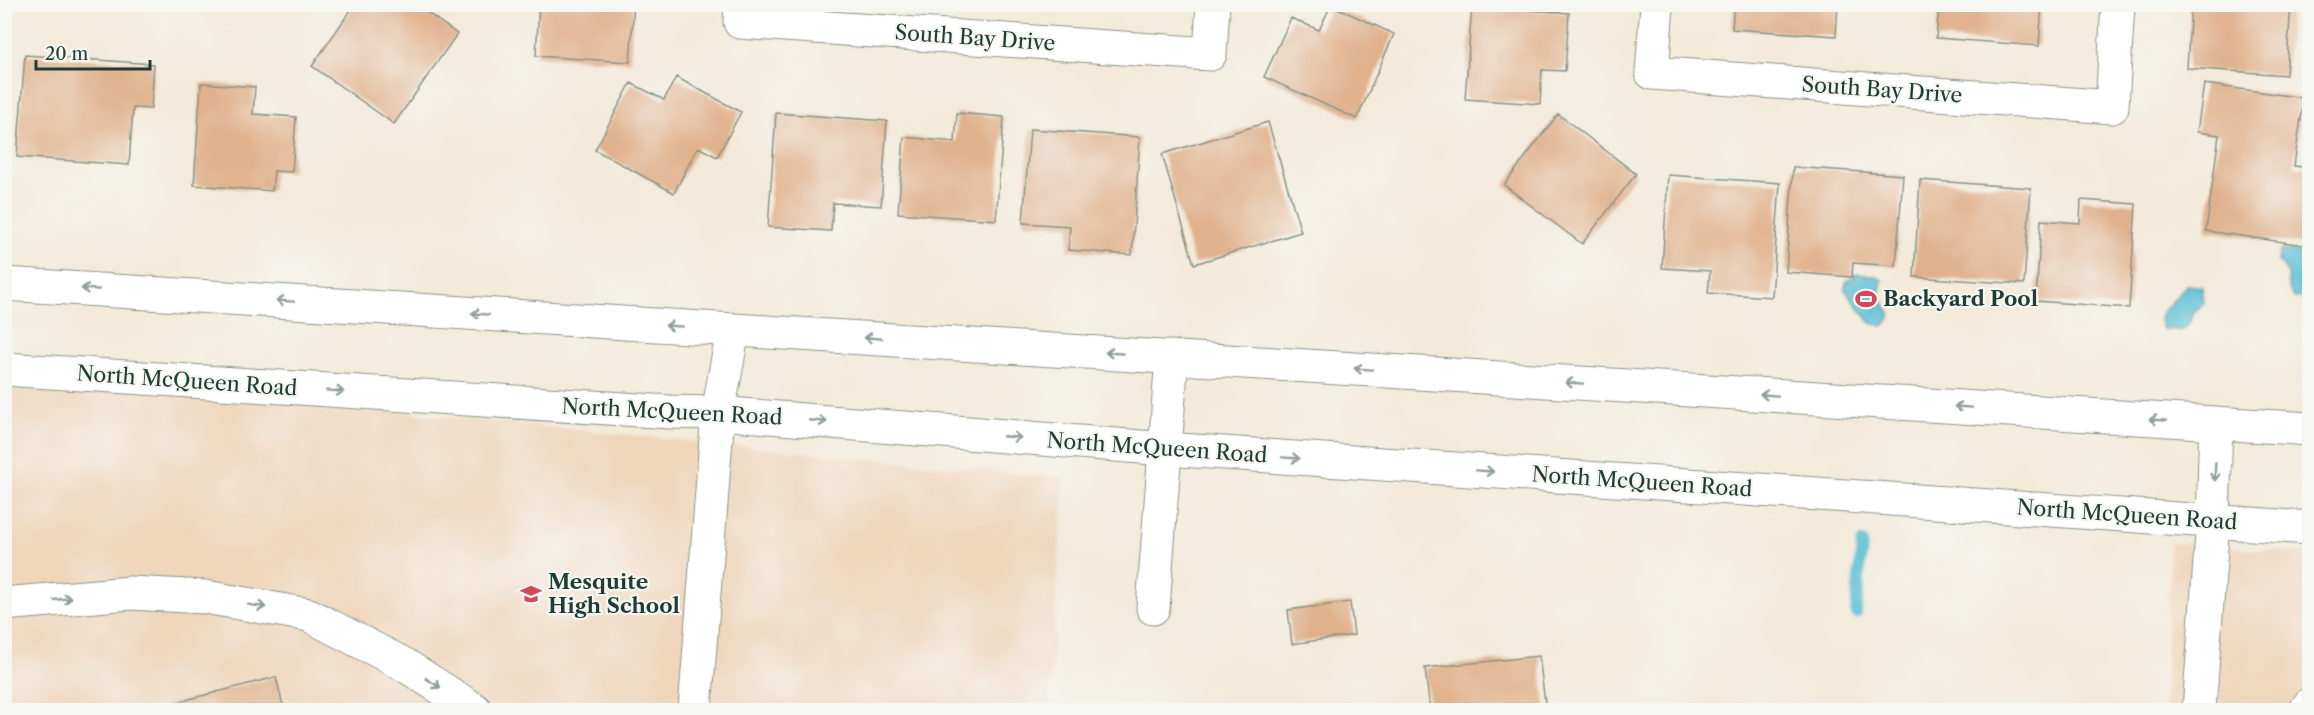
<svg xmlns="http://www.w3.org/2000/svg" width="2314" height="715" font-family="'Libre Caslon Text',serif">
<style>
.built{fill:#efd6bb}
.water{fill:#57bed4;stroke:#3b7e84;stroke-width:1.5}
.lines{fill:none;stroke-linecap:round;stroke-linejoin:round}
.stream{stroke:#57bed4;stroke-width:12}
.building{fill:#e0b18c}
.minor-casing{stroke:#899486;stroke-width:35}
.major-casing{stroke:#899486;stroke-width:35}
.minor{stroke:#fff;stroke-width:33}
.major{stroke:#fff;stroke-width:33}
.oneway{stroke:#8f9e9a}
.labels{text-anchor:middle;stroke-width:4.5;stroke-linejoin:round;paint-order:stroke}
.street-label{font-size:21px;fill:#1f3d34;stroke:#f6f6f2}
.poi-label{font-size:21px;font-weight:bold;fill:#1f3d34;stroke:#f6f6f2;text-anchor:start}
</style>
<rect width="100%" height="100%" fill="#f6f6f2"/>
<filter id="ink" filterUnits="userSpaceOnUse"><feTurbulence type="fractalNoise" baseFrequency=".0167" numOctaves="2"/><feDisplacementMap in="SourceGraphic" scale="12" xChannelSelector="R" yChannelSelector="G"/><feConvolveMatrix kernelMatrix="1 2 1 2 8 2 1 2 1" color-interpolation-filters="sRGB"/></filter>
<filter id="wash" filterUnits="userSpaceOnUse"><feTurbulence type="fractalNoise" baseFrequency=".008" numOctaves="4" result="noise"/><feDisplacementMap in="SourceGraphic" scale="24" xChannelSelector="R" yChannelSelector="G"/><feGaussianBlur stdDeviation="1.35" result="paint"/><feColorMatrix in="noise" values="0 0 0 0 0 0 0 0 0 0 0 0 0 0 0 0 0 1.4 0 .05"/><feComposite in="paint" operator="in"/></filter>
<g filter="url(#wash)">
<rect width="100%" height="100%" fill="#f3ead9"/>
<path class="built" d="M4 373 1064 478 1049 710H5Z
M2170 543 2309 553V710H2164Z"/>
<path class="water" d="M2280 250 2309 253V297L2294 298 2289 289 2288 274 2278 262Z
M1856 274 1876 276 1882 280 1879 296C1884 307 1900 315 1882 326L1871 323 1845 290 1846 282Z
M2187 285 2202 287 2204 304 2194 312 2188 325 2182 330 2163 329 2160 321 2161 314Z"/>
<g class="lines">
<path class="stream" d="M1856 613 1862 543"/>
</g>
<g id="blocks">
<path class="building" d="M355 4H415L457 34 394 124 312 66Z
M539 4H634L630 62 536 56Z
M1734 4H1838L1836 36 1732 29Z
M1939 4H2042L2039 46 1936 38Z
M2191 4H2291L2286 75 2187 68Z
M1331 5 1394 34 1357 119 1264 77 1291 18 1319 30Z
M1472 6 1569 13 1565 71 1542 70 1540 104 1465 99Z
M25 55 154 64 151 109 133 108 129 165 17 157Z
M676 77 741 112 717 157 698 147 674 193 595 150 631 83 664 100Z
M201 83 255 87 253 114 296 117 292 172 274 171 272 191 194 185Z
M2204 84 2304 98 2294 166 2310 168V246L2206 231 2219 135 2197 132Z
M776 113 887 121 881 206 833 203 831 231 768 227Z
M957 113 1004 117 996 220 898 213 904 137 955 142Z
M1558 114 1636 174 1582 244 1504 185Z
M1268 122 1301 232 1194 264 1162 154Z
M1030 129 1140 137 1132 255 1068 250 1070 226 1023 223Z
M1793 167 1903 175 1896 266 1853 263 1852 277 1786 272Z
M1668 175 1780 183 1772 297 1708 293 1710 271 1662 268Z
M1920 180 2031 188 2024 284 1914 277Z
M2081 200 2136 204 2129 308 2036 301 2041 220 2080 223Z
M1350 602 1354 635 1292 644 1288 610Z
M1539 656 1546 710H1430L1425 668Z
M276 677 284 710H167L166 705Z"/>
</g>
</g>
<g filter="url(#ink)">
<use href="#blocks" fill-opacity="0" stroke="#899486" stroke-width="1.5"/>
<g class="lines">
<defs>
<path id="minor" d="M741 4 740 22 1210 54 1213 4
M1657 4 1652 73 2112 107 2118 4
M4 604 130 593 205 597 309 615 405 665 475 710
M1153 608 1172 357
M695 710 718 413 733 330
M2199 710 2213 521
M2306 710 2310 704"/>
<path id="major" d="M4 284 2310 429
M4 369 670 412 718 413 1166 449 2310 528
M2213 521 2216 423"/>
</defs>
<use href="#minor" class="minor-casing"/>
<use href="#major" class="major-casing"/>
<use href="#minor" class="minor"/>
<use href="#major" class="major"/>
</g>
<defs><path id="oneway-shaft" d="M-6 0H5M1.5-3L5.5 0L1.5 3" fill="none" stroke-width="1.6" stroke-linecap="round" stroke-linejoin="round" transform="scale(1.5)"/></defs>
<g class="oneway">
<use href="#oneway-shaft" transform="translate(90 289) rotate(-176)"/>
<use href="#oneway-shaft" transform="translate(285 301) rotate(-176)"/>
<use href="#oneway-shaft" transform="translate(480 314) rotate(-176)"/>
<use href="#oneway-shaft" transform="translate(674 326) rotate(-176)"/>
<use href="#oneway-shaft" transform="translate(873 338) rotate(-176)"/>
<use href="#oneway-shaft" transform="translate(1114 353) rotate(-176)"/>
<use href="#oneway-shaft" transform="translate(1363 369) rotate(-176)"/>
<use href="#oneway-shaft" transform="translate(1574 383) rotate(-176)"/>
<use href="#oneway-shaft" transform="translate(335 391) rotate(4)"/>
<use href="#oneway-shaft" transform="translate(1769 395) rotate(-176)"/>
<use href="#oneway-shaft" transform="translate(1963 407) rotate(-176)"/>
<use href="#oneway-shaft" transform="translate(2158 420) rotate(-176)"/>
<use href="#oneway-shaft" transform="translate(818 421) rotate(5)"/>
<use href="#oneway-shaft" transform="translate(1012 437) rotate(5)"/>
<use href="#oneway-shaft" transform="translate(1291 458) rotate(4)"/>
<use href="#oneway-shaft" transform="translate(1485 471) rotate(4)"/>
<use href="#oneway-shaft" transform="translate(2215 472) rotate(92)"/>
<use href="#oneway-shaft" transform="translate(63 599) rotate(-6)"/>
<use href="#oneway-shaft" transform="translate(257 606) rotate(9)"/>
<use href="#oneway-shaft" transform="translate(433 683) rotate(33)"/>
</g>
</g>
<defs>
<symbol id="stadium-bare" viewBox="-9 -9 18 18"><path d="M0-5a6.5 5 0 1 0 0 10a6.5 5 0 1 0 0-10ZM-3.5-1.8h7v3.6h-7Z" fill="#d1495b" stroke="#f6f6f2" stroke-width="2.5" paint-order="stroke"/></symbol>
<symbol id="school-bare" viewBox="-9 -9 18 18"><path d="M0-5L7-2L0 1L-7-2ZM-4 1L0 2.5L4 1V4Q0 6-4 4Z" fill="#d1495b" stroke="#f6f6f2" stroke-width="2.5" paint-order="stroke"/></symbol>
</defs>
<g fill-rule="evenodd">
<use href="#stadium-bare" x="1851" y="284" width="30" height="30"/>
<use href="#school-bare" x="516" y="579" width="30" height="30"/>
</g>
<g class="labels">
<g class="street-label">
<text transform="translate(975 38) rotate(4)" y="7">South Bay Drive</text>
<text transform="translate(1882 90) rotate(4)" y="7">South Bay Drive</text>
<text transform="translate(187 381) rotate(4)" y="7">North McQueen Road</text>
<text transform="translate(672 412) rotate(3)" y="7">North McQueen Road</text>
<text transform="translate(1157 448) rotate(4)" y="7">North McQueen Road</text>
<text transform="translate(1642 482) rotate(4)" y="7">North McQueen Road</text>
<text transform="translate(2127 515) rotate(4)" y="7">North McQueen Road</text>
</g>
<g class="poi-label">
<text x="1883" y="306">Backyard Pool</text>
<text x="548" y="589">Mesquite<tspan x="548" dy="24">High School</tspan></text>
</g>
</g>
<rect width="2314" height="715" fill="none" stroke="#f6f6f2" stroke-width="24"/>
<path d="M36 60v9h114v-9" fill="none" stroke="#1f3d34" stroke-width="3"/>
<text x="45" y="60" font-size="18" fill="#1f3d34" stroke="#f6f6f2" stroke-width="4.5" paint-order="stroke">20 m</text>
</svg>
